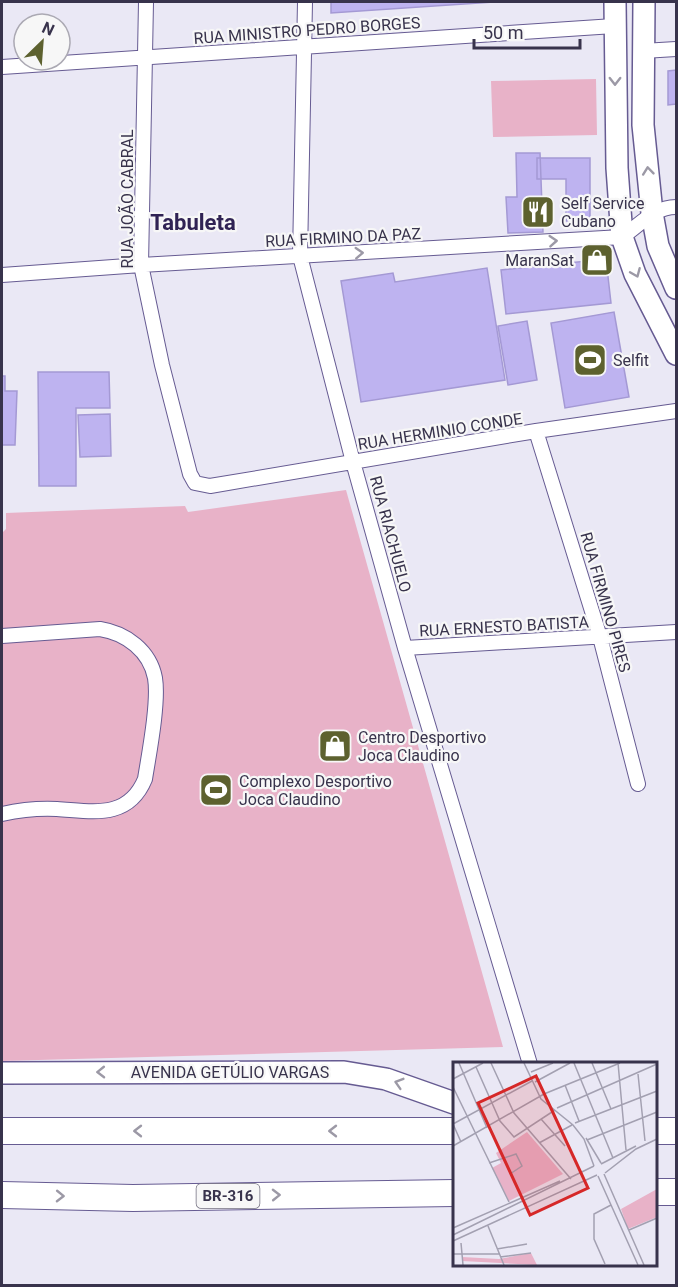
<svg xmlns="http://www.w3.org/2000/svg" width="678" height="1287" font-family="Roboto,sans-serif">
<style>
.green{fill:#e8b2c8}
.building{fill:#beb3f0;stroke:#a499d4;stroke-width:1.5}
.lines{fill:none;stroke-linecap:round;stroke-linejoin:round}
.street-casing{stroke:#665b92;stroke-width:16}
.primary-casing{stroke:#665b92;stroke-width:24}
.highway-casing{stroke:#665b92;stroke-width:28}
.street{stroke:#fff;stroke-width:14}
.primary{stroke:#fff;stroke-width:21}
.highway{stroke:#fff;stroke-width:26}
.oneway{stroke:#9c99a6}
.labels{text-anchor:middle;stroke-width:4.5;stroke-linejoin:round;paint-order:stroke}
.shield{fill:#f7f7f7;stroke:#716e7f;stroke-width:1.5}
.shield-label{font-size:15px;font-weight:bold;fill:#38334c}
.street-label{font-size:16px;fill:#38334c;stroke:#f7f7f7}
.poi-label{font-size:16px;fill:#38334c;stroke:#f7f7f7;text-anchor:start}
.district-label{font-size:22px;font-weight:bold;fill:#302354;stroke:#f7f7f7}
.inset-road{fill:none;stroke:#a3a0b1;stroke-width:1.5}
.view{fill:#d62828;fill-opacity:0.15;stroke:#d62828;stroke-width:3}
.inset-edge{fill:none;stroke:#38334c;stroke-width:3}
</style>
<rect width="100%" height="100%" fill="#eae8f5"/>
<path class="green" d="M596 79 597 135 493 137 491 81Z
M346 490 503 1047 2 1061V533L6 529V513L185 506 188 512Z"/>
<path class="building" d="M331 2H494L331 13Z
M676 70V104L668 105V71Z
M516 153H540L543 232 508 233 506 197H517Z
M537 158H590V221H566V179H537Z
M606 259 611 303 506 314 501 270Z
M487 268 505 380 361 402 341 281 393 273 395 282Z
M614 312 629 397 565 408 551 323Z
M527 321 537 380 508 385 498 326Z
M38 372H109L110 408H76V486H39Z
M2 376H5V391H17L15 445H2Z
M110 414 111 456 80 457 78 415Z"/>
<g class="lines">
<defs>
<path id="street" d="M146 2 141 265 162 365 190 474 195 483 210 486 536 431 676 411
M305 2 300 256 353 462 405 648 530 1064
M643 51 676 49
M2 67 614 26
M2 275 141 265 622 237C640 225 654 207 676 207
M536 431 600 637 638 784
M2 636 100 629C126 633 150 651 155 678 159 702 149 754 145 779 128 820 92 811 57 809 38 808 20 810 2 814
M405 648 676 632"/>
<path id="primary" d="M615 2 617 168 622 237 635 274 676 354
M644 2 643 125 652 213 658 246 676 288
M2 1073 344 1072 386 1079 454 1103"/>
<path id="highway" d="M2 1131H454
M656 1131H676
M656 1192H676
M2 1195 133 1198 454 1193"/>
</defs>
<use href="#street" class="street-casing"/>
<use href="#primary" class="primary-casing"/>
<use href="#highway" class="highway-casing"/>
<use href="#street" class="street"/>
<use href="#primary" class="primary"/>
<use href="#highway" class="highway"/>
</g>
<defs><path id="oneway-chevron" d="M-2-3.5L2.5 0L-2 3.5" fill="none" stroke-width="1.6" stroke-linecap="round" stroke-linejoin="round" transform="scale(1.5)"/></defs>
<g class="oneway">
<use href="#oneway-chevron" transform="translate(615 81) rotate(90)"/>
<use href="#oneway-chevron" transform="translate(648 171) rotate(-96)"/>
<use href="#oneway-chevron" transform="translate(553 241) rotate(-4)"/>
<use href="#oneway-chevron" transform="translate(359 253) rotate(-3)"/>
<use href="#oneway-chevron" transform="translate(636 273) rotate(67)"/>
<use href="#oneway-chevron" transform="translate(101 1072) rotate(179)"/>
<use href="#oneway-chevron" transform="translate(399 1083) rotate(-163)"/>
<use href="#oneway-chevron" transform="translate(138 1131) rotate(-180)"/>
<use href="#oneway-chevron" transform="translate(333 1131) rotate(-180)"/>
<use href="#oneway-chevron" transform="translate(276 1195) rotate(-1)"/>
<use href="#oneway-chevron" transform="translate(60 1196) rotate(1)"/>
</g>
<defs>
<symbol id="restaurant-square" viewBox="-11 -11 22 22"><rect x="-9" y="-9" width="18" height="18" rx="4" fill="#5d612f" stroke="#f7f7f7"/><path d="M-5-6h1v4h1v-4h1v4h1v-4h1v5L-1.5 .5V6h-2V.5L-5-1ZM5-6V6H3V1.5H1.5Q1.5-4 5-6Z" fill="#fff"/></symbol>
<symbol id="shop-square" viewBox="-11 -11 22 22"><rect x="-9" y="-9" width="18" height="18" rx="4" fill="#5d612f" stroke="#f7f7f7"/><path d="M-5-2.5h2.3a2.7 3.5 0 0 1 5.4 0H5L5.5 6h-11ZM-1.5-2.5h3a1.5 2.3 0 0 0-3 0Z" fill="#fff"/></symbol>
<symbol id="stadium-square" viewBox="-11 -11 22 22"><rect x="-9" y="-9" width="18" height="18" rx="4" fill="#5d612f" stroke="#f7f7f7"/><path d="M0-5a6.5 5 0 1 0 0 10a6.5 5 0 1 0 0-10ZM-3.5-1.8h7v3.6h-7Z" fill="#fff"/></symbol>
</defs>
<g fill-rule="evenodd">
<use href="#restaurant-square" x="519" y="193" width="38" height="38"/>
<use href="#shop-square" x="578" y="241" width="38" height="38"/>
<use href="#stadium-square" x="571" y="341" width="38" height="38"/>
<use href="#shop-square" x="316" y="727" width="38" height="38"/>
<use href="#stadium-square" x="197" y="771" width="38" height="38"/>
</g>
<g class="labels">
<rect class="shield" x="196.5" y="1184" width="63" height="24" rx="4.5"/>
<g class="shield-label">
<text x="228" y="1201">BR-316</text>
</g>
<g class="street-label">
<text transform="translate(307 30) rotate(-4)" y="6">RUA MINISTRO PEDRO BORGES</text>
<text transform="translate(127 199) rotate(-90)" y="6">RUA JOÃO CABRAL</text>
<text transform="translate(343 237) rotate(-3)" y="6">RUA FIRMINO DA PAZ</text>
<text transform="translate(440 431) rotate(-9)" y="6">RUA HERMINIO CONDE</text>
<text transform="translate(391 534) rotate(75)" y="6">RUA RIACHUELO</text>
<text transform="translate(606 602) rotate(74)" y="6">RUA FIRMINO PIRES</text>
<text transform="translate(504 626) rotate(-3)" y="6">RUA ERNESTO BATISTA</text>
<text x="230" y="1078">AVENIDA GETÚLIO VARGAS</text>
</g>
<g class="poi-label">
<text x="561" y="209">Self Service<tspan x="561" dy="18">Cubano</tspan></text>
<text x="574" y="266" text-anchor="end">MaranSat</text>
<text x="613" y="366">Selfit</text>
<text x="358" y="743">Centro Desportivo<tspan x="358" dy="18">Joca Claudino</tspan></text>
<text x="239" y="787">Complexo Desportivo<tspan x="239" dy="18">Joca Claudino</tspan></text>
</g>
<g class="district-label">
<text x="193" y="230">Tabuleta</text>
</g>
</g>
<g transform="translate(453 1062)">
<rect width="204" height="204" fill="#eae8f5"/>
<path d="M74 70 110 112 56 139 39 106 48 101 43 91ZM204 127V155L175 167 168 147ZM78 191 84 203 9 199V195L46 197Z" fill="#e8b2c8"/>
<path class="inset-road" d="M6 1 34 66M38 1 61 51 118 117M71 1 88 37 120 63 131 77 141 104M121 1 160 96M139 1 158 47M165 1 173 88M23 5 47 59 61 75 102 48M78 10 100 1M185 12 192 79M0 17 30 1M82 20 117 1M112 23 126 59M0 25 56 140M104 46 204 2M88 57 112 84M122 61 204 29M0 62 79 19M0 62 8 80M133 76 148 101M134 78 204 50M86 81 119 63M0 84 91 32 167 1M36 101 63 92 69 104 57 112M148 102 183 84M152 111 183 87 204 77M151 112 191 203M145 114 185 203M35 164 51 203M0 166 107 119M176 168 204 156M0 173 141 104M0 179 144 113M8 181 10 203M44 187 74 182M0 192H46M47 195 78 191M152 202 141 177V152L158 143"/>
<path class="view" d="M83 14 135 126 77 153 25 41Z"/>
<rect width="204" height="204" class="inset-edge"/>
</g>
<rect width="678" height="1287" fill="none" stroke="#38334c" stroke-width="6"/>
<g transform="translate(42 42) rotate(25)"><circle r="28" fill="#f7f7f7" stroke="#aba9b3" stroke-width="1.5"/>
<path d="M0-4.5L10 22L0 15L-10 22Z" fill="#5d612f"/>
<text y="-9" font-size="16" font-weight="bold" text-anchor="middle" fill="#38334c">N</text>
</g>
<path d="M474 39v9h106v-9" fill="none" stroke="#38334c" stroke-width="3"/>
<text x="483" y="39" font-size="18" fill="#38334c" stroke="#f7f7f7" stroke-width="4.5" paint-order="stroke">50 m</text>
</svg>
